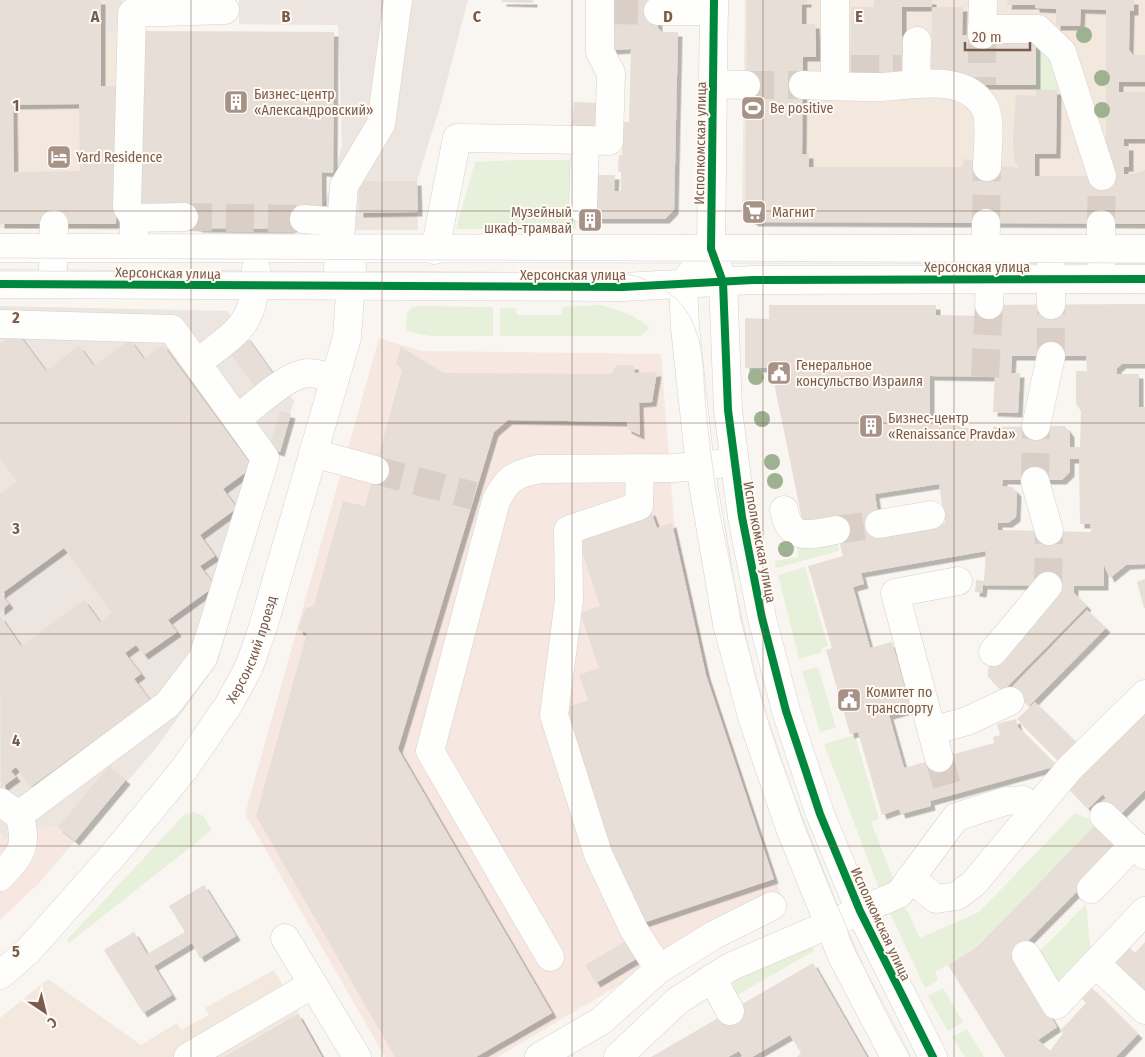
<svg xmlns="http://www.w3.org/2000/svg" width="1145" height="1057" font-family="'Fira Sans Condensed',sans-serif">
<style>
.residential{fill:#f2e8de}
.commercial{fill:#f6e8e1}
.industrial{fill:#ede5e0}
.green{fill:#e7f0db}
.building{fill:#e6ded7;fill-rule:evenodd;filter:url(#shadow)}
.lines{fill:none;stroke-linecap:round;stroke-linejoin:round}
.minor-tunnel{stroke:#d9cfc7;stroke-width:28;stroke-dasharray:28 14;stroke-linecap:butt}
.minor-casing{stroke:#d7d1cb;stroke-width:29}
.minor{stroke:#fefefd;stroke-width:28}
.tram{stroke:#e6e3e7;stroke-width:1}
.cycleway-casing{stroke:#fffaf3;stroke-width:11}
.cycleway{stroke:#00873e;stroke-width:8}
.tree{fill:#9eb190}
.grid{fill:none;stroke:#7a5c4d;stroke-width:1;stroke-opacity:0.55}
.labels{text-anchor:middle;stroke-width:4;stroke-linejoin:round;paint-order:stroke}
.poi-label{font-size:14px;fill:#7a5c4d;stroke:#fffaf3;text-anchor:start}
.street-label{font-size:14px;fill:#7a5c4d;stroke:#fffaf3}
.grid-label{font-size:16px;text-anchor:middle;font-weight:bold;fill:#7a5c4d;stroke:#fffaf3;stroke-width:4;stroke-linejoin:round;paint-order:stroke}
</style>
<defs>
<filter id="shadow"><feDropShadow dx="4.5" dy="4.5" stdDeviation="0" flood-color="#0004"/></filter>
</defs>
<rect width="100%" height="100%" fill="#f9f5f0"/>
<path class="residential" d="M0 0H105L104 33H123L119 85 118 230 0 228Z
M745 0H1145V225L753 222 747 218 742 210Z
M274 970 324 1057H0V1018L48 979 141 1045 177 1023 181 1030 209 1015 205 1008Z"/>
<path class="commercial" d="M379 338 421 351 661 354 674 522 709 673 782 899 666 957 498 1057H385L245 814Z
M58 827 75 841 38 884 0 920V833L5 840 16 832 32 828Z"/>
<path class="industrial" d="M105 0H123V33H104Z
M239 0H468L441 103 417 181 418 230H315L337 166 342 144 338 25 239 24Z
M0 306 227 311 294 401 217 664 156 748 75 841 58 827 32 828 16 832 5 840 0 833Z"/>
<path class="green" d="M1036 35 1055 65 1057 90H1036Z
M515 160H577L576 229H456L475 162Z
M600 305C619 310 635 315 650 328L640 336H500V308H516L517 315H562L563 307Z
M419 306 493 307V336H430L406 331 407 313 411 308Z
M837 541 839 551 776 568 775 561 798 557 797 547Z
M805 567 828 646 821 648 822 652 799 659 778 575Z
M818 667 836 728 820 732 802 671Z
M855 735 879 819 871 822 893 878 892 885 880 891 824 744Z
M195 812 203 816 212 830 69 943 67 940 185 814Z
M1075 813 1097 823 977 947 935 972 938 980 925 988 889 911 905 906 920 938 979 912Z
M1086 904 1091 955 1058 990 1038 953Z
M810 943 814 951 737 995 733 989 734 976Z
M943 988 963 1022 948 1031 928 996Z
M967 1029 984 1057H965L952 1037Z"/>
<path class="building" d="M0 0H101V86H117L116 224H0ZM79 104 80 171 14 172 13 105Z
M502 0H533V3L502 2Z
M611 0H658V28L662 32H678L674 210 665 219H589L591 175H615L614 191H621V172L618 171 619 155H622V122H629L631 49 611 50Z
M747 0H807V3H802V24H815L816 39V57H803L802 154H809V167H963V159L1017 168 1019 166 1014 161 1013 139 1016 95 1036 96V90H1057L1056 154H1035V176H1106V10L1081 9 1080 26H1056V9L1035 8V5H1007L1008 0H1134V11H1130L1129 50 1133 55H1145V82H1119V92H1145V139H1124V146H1129V167H1124V174H1134L1145 170V224L754 222 748 217 745 210Z
M874 0H932V7H902V35L904 46 902 49 901 77H850L851 7H874Z
M932 7H963L962 35H1036V85H963L931 78Z
M139 31 334 32 333 173 322 172V208L298 226 288 229 199 228 137 206Z
M574 102 597 103 596 126 572 125Z
M359 181H417L418 212 359 213Z
M1145 304V364H1122L1117 368V374H1139V407H1145V564L1126 565 1110 578 1104 565V586H1074V593L1087 606 1003 691 988 677V668L1057 597V586L983 585 982 593 975 592 976 580 984 581 986 551 861 573 864 584 853 587 870 648 892 642 911 709 889 715 904 768 994 743 993 737 1000 735 997 724 1016 719 1018 727 1057 766 930 801 931 806 901 814 899 809 882 815 858 732 850 734 826 650 832 648 808 566 843 556 833 519 803 524 771 368H745V318L769 319V305H936V315L981 316 982 305ZM1012 356H1086L1087 371H1076V404L1081 411 1080 447H1070V433L1065 426 993 427V433L930 420V376L995 377 993 412 1018 413 1020 373H1011ZM1070 459H1079L1080 524H1090L1091 532 998 530V523H1008L1016 517 1017 492 1012 487 1002 486 1003 480H1062L1070 472ZM939 484 945 523 881 534 875 494Z
M17 332 46 371 79 346 94 366 130 340 144 359 163 345 253 467 223 489 237 508 200 535 215 556 200 566 215 586 168 620 177 632 144 655 136 645 125 653 141 674 134 679 150 700 31 787 16 767 11 771 16 777 1 788 0 616 21 646 84 600 100 622 112 613 64 548 1 594 9 604 0 611V494L17 481 0 459V344Z
M246 336 274 375 256 388 228 350Z
M401 347 444 373 611 374 617 365H634L635 373 657 372 652 402 639 403 640 435 627 429V422L508 420 494 432 398 749 552 1013 476 1057H395L256 816 307 633 298 630 305 609 314 605 343 501 365 506 402 370 396 363Z
M280 411 291 414 280 452 269 449Z
M651 511 657 528 672 523 706 675 774 879 637 925 564 708 588 700 579 675 599 668 580 613 600 606 577 536Z
M1145 579V608H1144L1137 582Z
M1087 610 1106 628 1029 706 1011 688Z
M1035 702 1076 742 1058 760 1017 719Z
M1145 708V790L1115 820 1099 804 1106 798 1103 794 1088 809 1066 786Z
M109 766 126 780 75 841 58 827Z
M1097 823 1121 847 1013 956 1057 1027 1038 1040 1050 1051 1063 1033 1060 1031 1086 1003 1082 999 1092 988 1138 1034 1116 1057H1005L948 965 977 947Z
M204 885 236 936 200 958 192 943 154 966 172 995 143 1013 104 950 134 932 147 954 185 932 169 906Z
M631 938 641 956 596 983 585 965Z
M1145 942V990L1110 957 1124 943 1135 953Z
M813 963 867 1057H797L801 1053 790 1035 752 1057H743L739 1051 728 1057H651Z
M298 1014 322 1057H224Z"/>
<g class="lines">
<path class="minor-tunnel" d="M610 10 658 11
M982 35V85
M851 69H901
M746 85H803
M184 217 304 219
M986 223 987 167
M1101 224 1102 176
M1051 356V305
M985 377 989 305
M375 470 474 496
M1035 481 1036 426
M836 530 879 524
M1048 586 1049 531
M939 758 950 795"/>
<defs>
<g id="minor">
<path d="M714 0 711 249 723 282 728 410 742 517 762 618 786 711 820 814 860 911 933 1057"/>
<path d="M658 11H714"/>
<path d="M982 29H1038L1062 52 1102 176"/>
<path d="M982 35 983 0"/>
<path d="M835 69V0"/>
<path d="M916 83 917 41"/>
<path d="M713 84 746 85"/>
<path d="M803 85C828 86 854 87 880 87 911 86 963 72 984 106 992 118 987 153 987 167"/>
<path d="M585 140 609 141 611 73 600 52V0"/>
<path d="M134 218 127 207 132 13 225 10"/>
<path d="M304 219 340 222"/>
<path d="M134 236V218L184 217"/>
<path d="M0 248 1145 249"/>
<path d="M435 250 457 138 585 140 583 209"/>
<path d="M1051 261V305"/>
<path d="M985 267 986 223"/>
<path d="M1101 267V224"/>
<path d="M53 268 54 224"/>
<path d="M338 268 344 186 381 124 398 0"/>
<path d="M694 270 683 284 685 328 700 466 727 624 753 720 790 828 842 956 895 1057"/>
<path d="M0 284 623 287 753 280 1145 279"/>
<path d="M989 305 991 262"/>
<path d="M0 324 172 329 265 458 203 658 168 704 19 815 0 802"/>
<path d="M197 363C237 332 256 325 256 269"/>
<path d="M237 419C254 406 287 374 308 373 317 373 327 377 335 378"/>
<path d="M1036 426 1051 356"/>
<path d="M313 453 375 470"/>
<path d="M640 468 639 506 568 530 569 600 554 715 598 854 634 930 659 969"/>
<path d="M1035 481 1049 531"/>
<path d="M784 510C790 543 811 534 836 530"/>
<path d="M879 524 931 515"/>
<path d="M993 652 1048 586"/>
<path d="M932 731 967 721 1010 701"/>
<path d="M939 758 895 593 958 581"/>
<path d="M1104 816 1145 855"/>
<path d="M0 877C21 855 29 845 19 815"/>
<path d="M910 878 936 899 957 896 974 883 1069 769 1145 694"/>
<path d="M1091 889 1134 844"/>
<path d="M285 938 357 1057"/>
<path d="M1026 955 1056 1005 1145 911"/>
<path d="M550 957 430 751 496 501C507 479 514 474 539 469L674 468 718 464"/>
<path d="M1096 964 1145 1010"/>
<path id="s1" d="M0 975 28 951 114 854 185 768 229 704 249 667 263 627 347 337 352 268"/>
<path d="M712 978 730 1011"/>
<path d="M188 1057 313 984"/>
<path d="M539 1057 601 1021 659 969 714 935 772 906"/>
<path d="M618 1057 677 1001 730 967 899 894 956 817 1006 801 1023 800 1035 810"/>
</g>
</defs>
<use href="#minor" class="minor-casing"/>
<use href="#minor" class="minor"/>
<path class="tram" d="M0 258 1145 263
M0 271 623 273C655 280 683 296 695 328 705 353 703 383 706 409 710 449 715 490 723 529 736 591 748 654 766 714 783 770 805 824 826 877 850 938 877 1000 910 1057"/>
<defs>
<path id="cycleway" d="M714 0 711 249 723 282 728 410 742 517 762 618 786 711 820 814 860 911 933 1057
M0 284 623 287 753 280 1145 279"/>
</defs>
<use href="#cycleway" class="cycleway-casing"/>
<use href="#cycleway" class="cycleway"/>
</g>
<g class="tree">
<circle cx="1084" cy="35" r="8"/>
<circle cx="1102" cy="78" r="8"/>
<circle cx="1102" cy="110" r="8"/>
<circle cx="756" cy="377" r="8"/>
<circle cx="762" cy="419" r="8"/>
<circle cx="772" cy="462" r="8"/>
<circle cx="775" cy="481" r="8"/>
<circle cx="786" cy="549" r="8"/>
</g>
<path class="grid" d="M191 0V1057M382 0V1057M572 0V1057M763 0V1057M954 0V1057M0 211H1145M0 423H1145M0 634H1145M0 846H1145"/>
<defs>
<symbol id="building-square" viewBox="-11 -11 22 22"><rect x="-9" y="-9" width="18" height="18" rx="4" fill="#a69286" stroke="#fffaf3"/><path d="M-4-6H4V6H1V3H-1V6H-4ZM-2.5-4.3h1.7v1.8h-1.7ZM.8-4.3h1.7v1.8H.8ZM-2.5-1h1.7V.8h-1.7ZM.8-1h1.7V.8H.8Z" fill="#fff"/></symbol>
<symbol id="stadium-square" viewBox="-11 -11 22 22"><rect x="-9" y="-9" width="18" height="18" rx="4" fill="#a69286" stroke="#fffaf3"/><path d="M0-5a6.5 5 0 1 0 0 10a6.5 5 0 1 0 0-10ZM-3.5-1.8h7v3.6h-7Z" fill="#fff"/></symbol>
<symbol id="hotel-square" viewBox="-11 -11 22 22"><rect x="-9" y="-9" width="18" height="18" rx="4" fill="#a69286" stroke="#fffaf3"/><path d="M-6-4.5h1.5V1H6V5H4.5V3h-9V5H-6ZM-4 0a1.8 1.8 0 1 1 3.6 0ZM.5 0V-2.5h3Q6-2.5 6 0Z" fill="#fff"/></symbol>
<symbol id="supermarket-square" viewBox="-11 -11 22 22"><rect x="-9" y="-9" width="18" height="18" rx="4" fill="#a69286" stroke="#fffaf3"/><path d="M-6-5.5h2.5l.6 2H6L4.5 2H-2.5L-4.4-4H-6ZM-1.5 3.2a1.3 1.3 0 1 0 .1 0ZM3 3.2a1.3 1.3 0 1 0 .1 0Z" fill="#fff"/></symbol>
<symbol id="civic-square" viewBox="-11 -11 22 22"><rect x="-9" y="-9" width="18" height="18" rx="4" fill="#a69286" stroke="#fffaf3"/><path d="M-.6-6.5H3V-4.5H.6V-3L4-1V1h2V6H-6V1h2V-1L-.6-3ZM-1.2 2.5V6h2.4V2.5Z" fill="#fff"/></symbol>
</defs>
<g fill-rule="evenodd">
<use href="#building-square" x="222" y="88" width="28" height="28"/>
<use href="#stadium-square" x="739" y="94" width="28" height="28"/>
<use href="#hotel-square" x="45" y="143" width="28" height="28"/>
<use href="#supermarket-square" x="740" y="198" width="28" height="28"/>
<use href="#building-square" x="576" y="206" width="28" height="28"/>
<use href="#civic-square" x="765" y="359" width="28" height="28"/>
<use href="#building-square" x="857" y="412" width="28" height="28"/>
<use href="#civic-square" x="835" y="686" width="28" height="28"/>
</g>
<g class="labels">
<g class="poi-label">
<text x="254" y="99">Бизнес-центр<tspan x="254" dy="16">«Александровский»</tspan></text>
<text x="770" y="113">Be positive</text>
<text x="76" y="162">Yard Residence</text>
<text x="572" y="217" text-anchor="end">Музейный<tspan x="572" dy="16">шкаф-трамвай</tspan></text>
<text x="772" y="217">Магнит</text>
<text x="796" y="370">Генеральное<tspan x="796" dy="16">консульство Израиля</tspan></text>
<text x="888" y="423">Бизнес-центр<tspan x="888" dy="16">«Renaissance Pravda»</tspan></text>
<text x="866" y="697">Комитет по<tspan x="866" dy="16">транспорту</tspan></text>
</g>
<g class="street-label">
<text transform="translate(700 143) rotate(-89)" y="5">Исполкомская улица</text>
<text x="977" y="272">Херсонская улица</text>
<text transform="translate(168 273) rotate(1)" y="5">Херсонская улица</text>
<text x="573" y="280">Херсонская улица</text>
<text transform="translate(760 542) rotate(79)" y="5">Исполкомская улица</text>
<text dy="5" stroke="none"><textPath href="#s1" startOffset="415">Херсонский проезд</textPath></text>
<text transform="translate(881 924) rotate(65)" y="5">Исполкомская улица</text>
</g>
</g>
<g class="grid-label">
<text x="95" y="22">A</text>
<text x="286" y="22">B</text>
<text x="477" y="22">C</text>
<text x="668" y="22">D</text>
<text x="859" y="22">E</text>
<text x="16" y="111">1</text>
<text x="16" y="323">2</text>
<text x="16" y="534">3</text>
<text x="16" y="746">4</text>
<text x="16" y="957">5</text>
</g>
<g transform="translate(45 1012) rotate(145)" stroke="#fffaf3" stroke-width="4" paint-order="stroke">
<path d="M0-4L9 19L0 12L-9 19Z" fill="#7a5c4d"/>
<text y="-8" font-size="14" font-weight="bold" text-anchor="middle" fill="#7a5c4d">С</text>
</g>
<path d="M965 42v8h65v-8" fill="none" stroke="#7a5c4d" stroke-width="2.5"/>
<text x="972" y="42" font-size="15" fill="#7a5c4d" stroke="#fffaf3" stroke-width="4" paint-order="stroke">20 m</text>
</svg>
